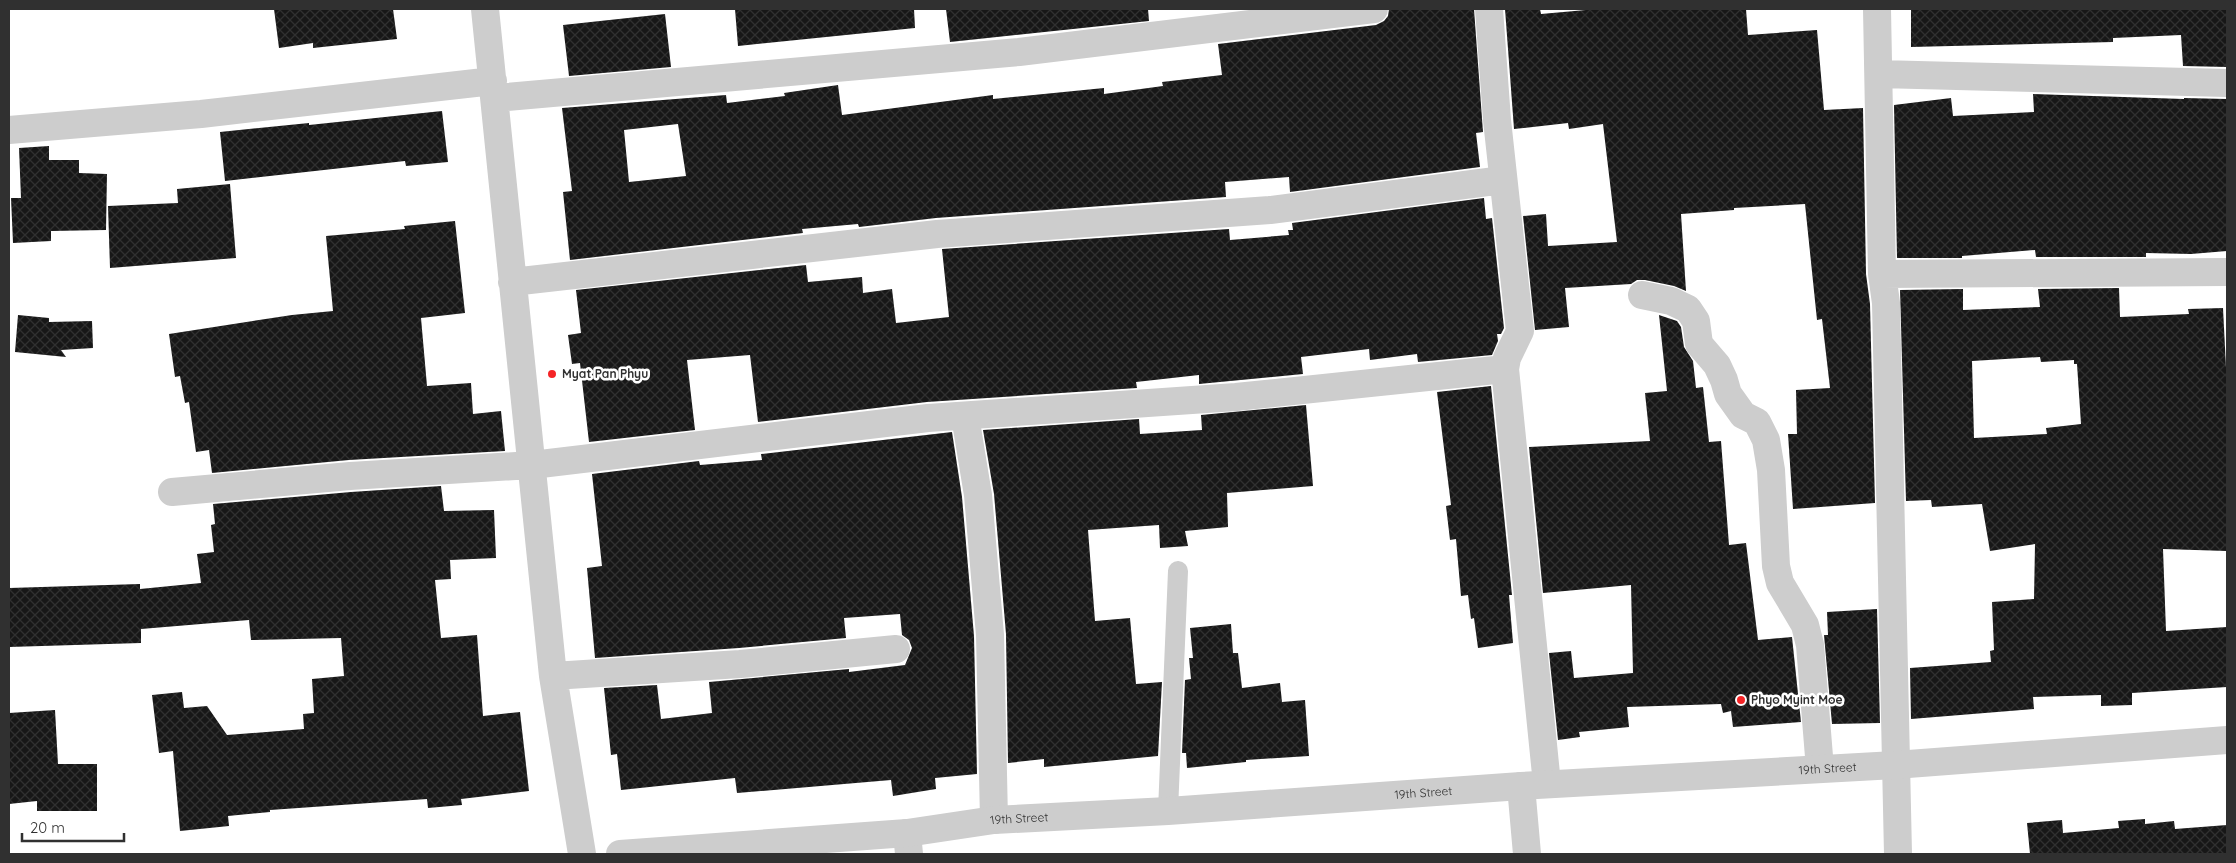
<svg xmlns="http://www.w3.org/2000/svg" width="2236" height="863" font-family="Quicksand,sans-serif">
<style>
.building{fill:url(#building-cross-hatch);fill-rule:evenodd}
.lines{fill:none;stroke-linecap:round;stroke-linejoin:round}
.service{stroke:#cdcdcd;stroke-width:20}
.minor{stroke:#cdcdcd;stroke-width:28}
.tertiary{stroke:#cdcdcd;stroke-width:28}
.poi-dot{fill:#f52426;stroke:#fff;stroke-width:2}
.labels{text-anchor:middle;stroke-width:5;stroke-linejoin:round;paint-order:stroke}
.poi-label{font-size:12px;font-weight:bold;fill:#303030;stroke:#fff;text-anchor:start}
.street-label{font-size:12px;fill:#303030;stroke:#fff}
</style>
<defs>
<pattern id="building-cross-hatch" width="8" height="8" patternUnits="userSpaceOnUse" patternTransform="scale(1.25)"><rect width="8" height="8" fill="#171717"/><path d="M0 0l8 8M0 8l8-8" fill="none" stroke="#303030"/></pattern>
</defs>
<rect width="100%" height="100%" fill="#fff"/>
<path class="building" d="M274 9H393L397 39 313 48V43L279 48Z
M735 9H914L915 28 738 46Z
M946 9H1148L1149 21 950 42Z
M1389 9H1474L1483 132 1476 133 1480 167 1290 192 1289 177 1225 182 1226 197 936 218 859 227 858 224 802 229 803 233 570 260 563 192 572 191 562 108 726 95 727 103 785 96 784 93 838 85 842 115 993 95V99L1104 88V94L1163 86 1162 82 1222 75 1218 44 1376 25 1384 21 1388 16ZM678 124 686 176 629 182 624 130Z
M1505 9H1540L1541 14 1597 9H1746L1748 35 1817 30 1824 110 1863 108 1866 274 1870 304 1875 503 1793 509 1788 434H1797L1796 390 1830 388 1822 319 1817 320 1805 204 1734 208V210L1681 214 1686 291 1674 286 1645 280H1637L1631 284 1565 288 1569 327 1535 330 1523 216 1546 214 1548 246 1617 242 1603 124 1569 129 1568 123 1514 129Z
M1911 9H2227V67L2183 66 2181 35 2113 38V42L1911 47Z
M665 14 671 67 569 76 563 25Z
M2033 94 2184 99V98L2227 99V251L2191 254 2146 253V257H2036L2035 250 1962 256V258H1897L1894 105 1951 98 1953 116 2034 112Z
M442 111 448 162 406 166 405 161 225 181 220 132 309 123V125Z
M49 146V160H79V173L107 174 106 230 51 231V241L13 243 11 198H21L19 148Z
M230 184 236 258 110 268 108 206 178 203 177 189Z
M1484 198 1486 219 1492 218 1504 328 1501 334H1497L1498 341 1492 355 1418 362 1417 354 1370 360 1369 349 1301 357 1303 374 1199 384V375L1136 382 1137 388 927 402 758 422 750 355 687 360 695 430 589 442 580 363 572 364 568 335 581 333 576 290 806 265 808 282 862 277 863 293 892 289 896 323 949 317 942 249 1229 229 1230 240 1289 235 1288 230H1293L1292 223Z
M455 221 465 313 421 318 427 386 471 383 473 414 501 411 505 451 349 460 212 473 209 450 196 452 189 402 185 403 180 376 175 377 169 334 292 315 333 311 326 236 405 229 404 226Z
M2119 288 2120 317 2189 314 2188 309 2223 308 2227 387V551L2163 549 2166 631 2227 627V687L2132 693V705L2101 706V695L2033 697 2034 709 1911 719 1910 668 1991 662 1990 651 1994 650 1992 602 2034 599 2035 544 1990 551 1982 504 1932 507 1931 500 1906 501 1900 290 1963 289V310L2040 307 2038 289ZM2040 357 2041 362 2074 360V364H2077L2081 424 2046 428 2047 434 1974 438 1972 361Z
M18 315 49 318V322L92 321 93 348 61 350 66 357 15 352Z
M1659 315 1677 321 1681 327 1684 347 1693 361 1696 388 1703 387 1709 442 1721 441 1729 545 1746 543 1758 640 1792 637 1801 722 1733 727 1731 711 1723 713 1721 704 1627 707 1629 727 1579 732 1580 737 1558 740 1549 653 1571 651 1574 678 1633 673 1631 585 1543 593 1529 447 1650 441 1645 393 1667 391Z
M1491 386 1512 595H1509L1513 643 1478 648 1474 618 1471 619 1468 595 1461 596 1456 539 1450 540 1446 506 1451 505 1437 392Z
M1306 405 1313 486 1227 493 1228 527 1185 531 1188 546 1160 548 1159 525 1088 530 1095 621 1130 618 1136 684 1162 682 1158 756 1044 767V759L1008 763 1006 634 994 494 983 430 1139 419 1140 434 1202 430 1201 415Z
M952 432 962 497 974 636 977 774 935 778 936 789 893 796 891 780 737 793 735 778 621 790 617 754 611 755 604 688 657 685 661 719 712 713 709 682 849 669V672L905 665 912 648 909 640 902 635 900 614 844 618 846 638 739 648 595 658 587 568 602 566 592 474 699 461 700 465 762 460 761 454Z
M441 486 444 511 494 510 496 558 450 560 451 579 435 580 441 638 477 635 483 716 520 712 529 791 461 799 462 805 428 808 427 799 270 810V812L228 816 229 826 180 831 173 751 159 753 152 695 182 692 184 708 207 706 227 735 304 729 303 714 314 713 312 679 344 676 341 638 251 640 249 620 141 629V643L9 647V588L140 584V589L201 583 197 554 214 552 211 525 215 524 213 504 351 492Z
M1877 609 1880 723 1832 724 1824 635H1828L1827 612Z
M1231 624 1233 653H1238L1242 688 1280 683 1282 702 1305 700 1309 756 1246 760V762L1187 768 1186 753H1182L1185 680 1191 679 1189 658H1193L1190 628Z
M55 710 58 764H97V811H37V801L9 804V713Z
M2145 819V824L2174 821 2175 829 2227 825V854H2030L2027 823 2062 820 2063 833 2119 828 2118 821Z"/>
<g class="lines">
<path class="service" d="M1168 811 1178 571"/>
<path class="minor" d="M485 9 553 676 582 854
M1489 9 1497 120 1520 331 1507 358 1505 369 1547 784
M1877 9 1882 274 1886 303 1898 854
M1879 74 2227 83
M495 98 1019 52 1374 9
M9 130 201 114 493 81
M1882 274 2227 272
M512 282 937 234 1270 210 1503 180
M1642 295 1671 301 1688 309 1696 321 1699 344 1717 365 1724 380 1728 394 1743 415 1757 422 1766 440 1771 470 1776 566 1780 583 1805 625 1810 645 1820 769
M965 416 978 495 990 635 994 820
M172 492 350 476 532 465 928 418 1236 397 1505 369
M553 676 740 664 896 649
M1521 786 1527 854
M907 833 909 854"/>
<path class="tertiary" id="s1" d="M620 854 907 833 994 820 1168 811 1521 786 1895 765 2227 740"/>
</g>
<g class="poi-dot">
<circle cx="552" cy="374" r="5"/>
<circle cx="1741" cy="700" r="5"/>
</g>
<g class="labels">
<g class="poi-label">
<text x="562" y="378">Myat Pan Phyu</text>
<text x="1751" y="704">Phyo Myint Moe</text>
</g>
<g class="street-label">
<text dy="4" stroke="none"><textPath href="#s1" startOffset="1211">19th Street</textPath></text>
<text dy="4" stroke="none"><textPath href="#s1" startOffset="806">19th Street</textPath></text>
<text dy="4" stroke="none"><textPath href="#s1" startOffset="401">19th Street</textPath></text>
</g>
</g>
<rect width="2236" height="863" fill="none" stroke="#303030" stroke-width="20"/>
<path d="M22 833v8h102v-8" fill="none" stroke="#303030" stroke-width="2.5"/>
<text x="30" y="833" font-size="15" fill="#303030" stroke="#ffffff" stroke-width="4" paint-order="stroke">20 m</text>
</svg>
